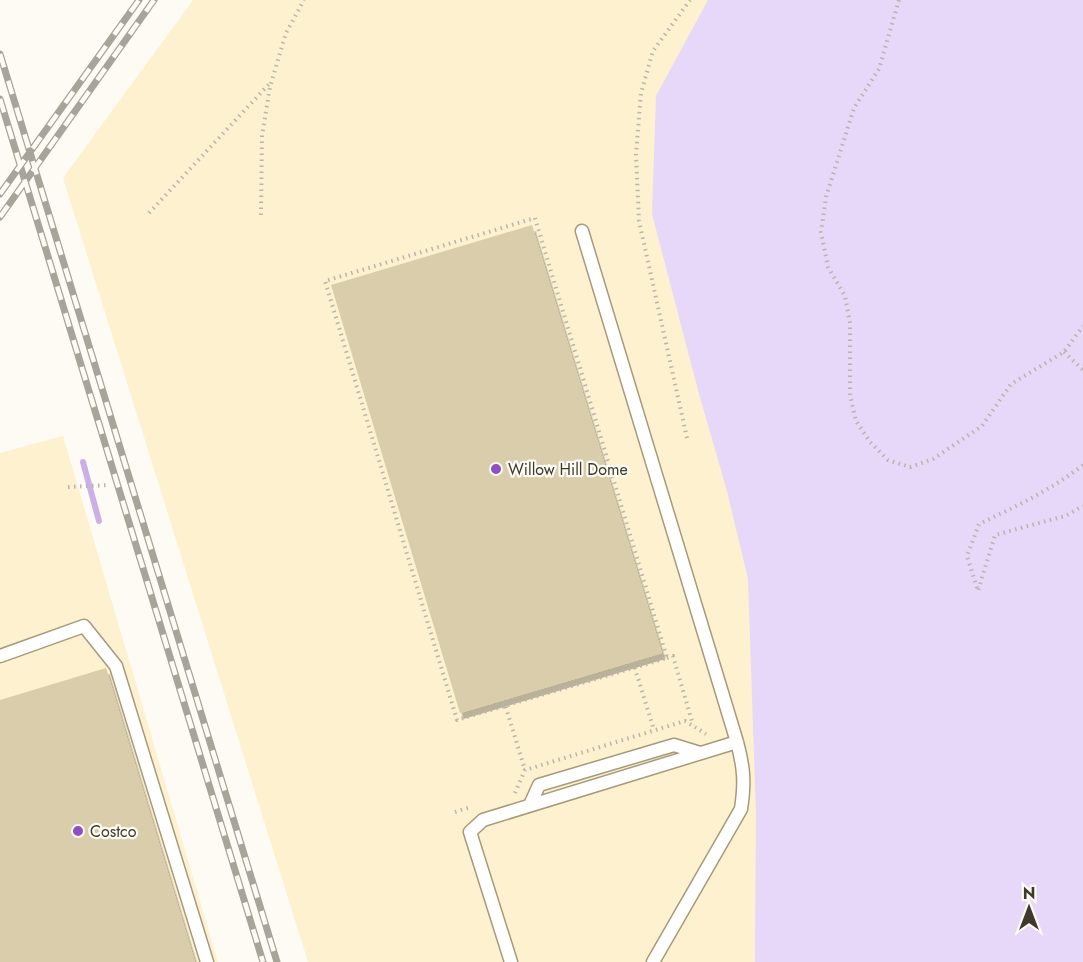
<svg xmlns="http://www.w3.org/2000/svg" width="1083" height="962" font-family="Jost,sans-serif">
<style>
.built{fill:#fdf1d0}
.green{fill:#e7d7f9}
.lines{fill:none;stroke-linecap:round;stroke-linejoin:round}
.stream{stroke:#cab0e7;stroke-width:6}
.building{fill:#d9cdab;filter:url(#shadow)}
.lane-casing{stroke:#a69a7a;stroke-width:15}
.path{stroke:#b8b5ac;stroke-width:4;stroke-dasharray:1.5 4.5;stroke-linecap:butt}
.lane{stroke:#fff;stroke-width:12}
.rail-casing{stroke:#a7a49a;stroke-width:7}
.rail{stroke:#fdfbf4;stroke-width:4.5;stroke-dasharray:14;stroke-linecap:butt}
.poi-dot{fill:#8e4fc4;stroke:#fdfbf4;stroke-width:2}
.labels{text-anchor:middle;stroke-width:4.5;stroke-linejoin:round;paint-order:stroke}
.poi-label{font-size:16px;fill:#3e392b;stroke:#fdfbf4;text-anchor:start}
</style>
<defs>
<filter id="shadow"><feDropShadow dx="3.5" dy="6" stdDeviation="0" flood-color="#0004"/></filter>
</defs>
<rect width="100%" height="100%" fill="#fdfbf4"/>
<path class="built" d="M193 0H1083V962H308L63 178Z
M63 436 218 962H0V453Z"/>
<path class="green" d="M708 0H1083V962H755L756 813 748 579 727 491 699 394 652 214 656 96Z"/>
<g class="lines">
<path class="stream" d="M83 462 99 521"/>
</g>
<path class="building" d="M532 225 662 653 460 713 331 285Z
M106 668 195 962H0V700Z"/>
<g class="lines">
<defs>
<path id="lane" d="M582 231 737 742
M0 656 84 626 116 666 207 962
M530 805 539 785 674 745 700 753
M511 962 470 832 483 820 737 742C744 768 745 783 741 809L653 962"/>
</defs>
<use href="#lane" class="lane-casing"/>
<path class="path" d="M899 0 879 69 854 108 826 197 821 232 828 267 845 296 850 323V395L856 421 870 442 888 460 910 467 933 459 982 426 1011 384 1064 352 1083 326
M149 213 271 82
M261 215 262 136 270 87 286 33 304 0
M535 218 667 658 457 720 325 281Z
M1064 352 1083 370
M687 438 639 221 636 154 641 93 653 51 690 0
M1083 465C1051 490 1015 507 979 524L967 556 978 591 995 535 1065 516 1083 506
M68 487 108 485
M667 658 673 656 693 725
M633 662 654 730
M504 701 525 770
M515 793 525 770 685 721 706 734
M455 812 471 807"/>
<use href="#lane" class="lane"/>
<defs>
<path id="rail" d="M0 54 277 962
M0 99 263 962
M0 194 139 0
M0 217 154 0"/>
</defs>
<use href="#rail" class="rail-casing"/>
<use href="#rail" class="rail"/>
</g>
<g class="poi-dot">
<circle cx="496" cy="469" r="6"/>
<circle cx="78" cy="831" r="6"/>
</g>
<g class="labels">
<g class="poi-label">
<text x="508" y="475">Willow Hill Dome</text>
<text x="90" y="837">Costco</text>
</g>
</g>
<g transform="translate(1029 908)" stroke="#fdfbf4" stroke-width="4.5" paint-order="stroke">
<path d="M0-4.5L10 22L0 15L-10 22Z" fill="#3e392b"/>
<text y="-9" font-size="16" font-weight="bold" text-anchor="middle" fill="#3e392b">N</text>
</g>
</svg>
